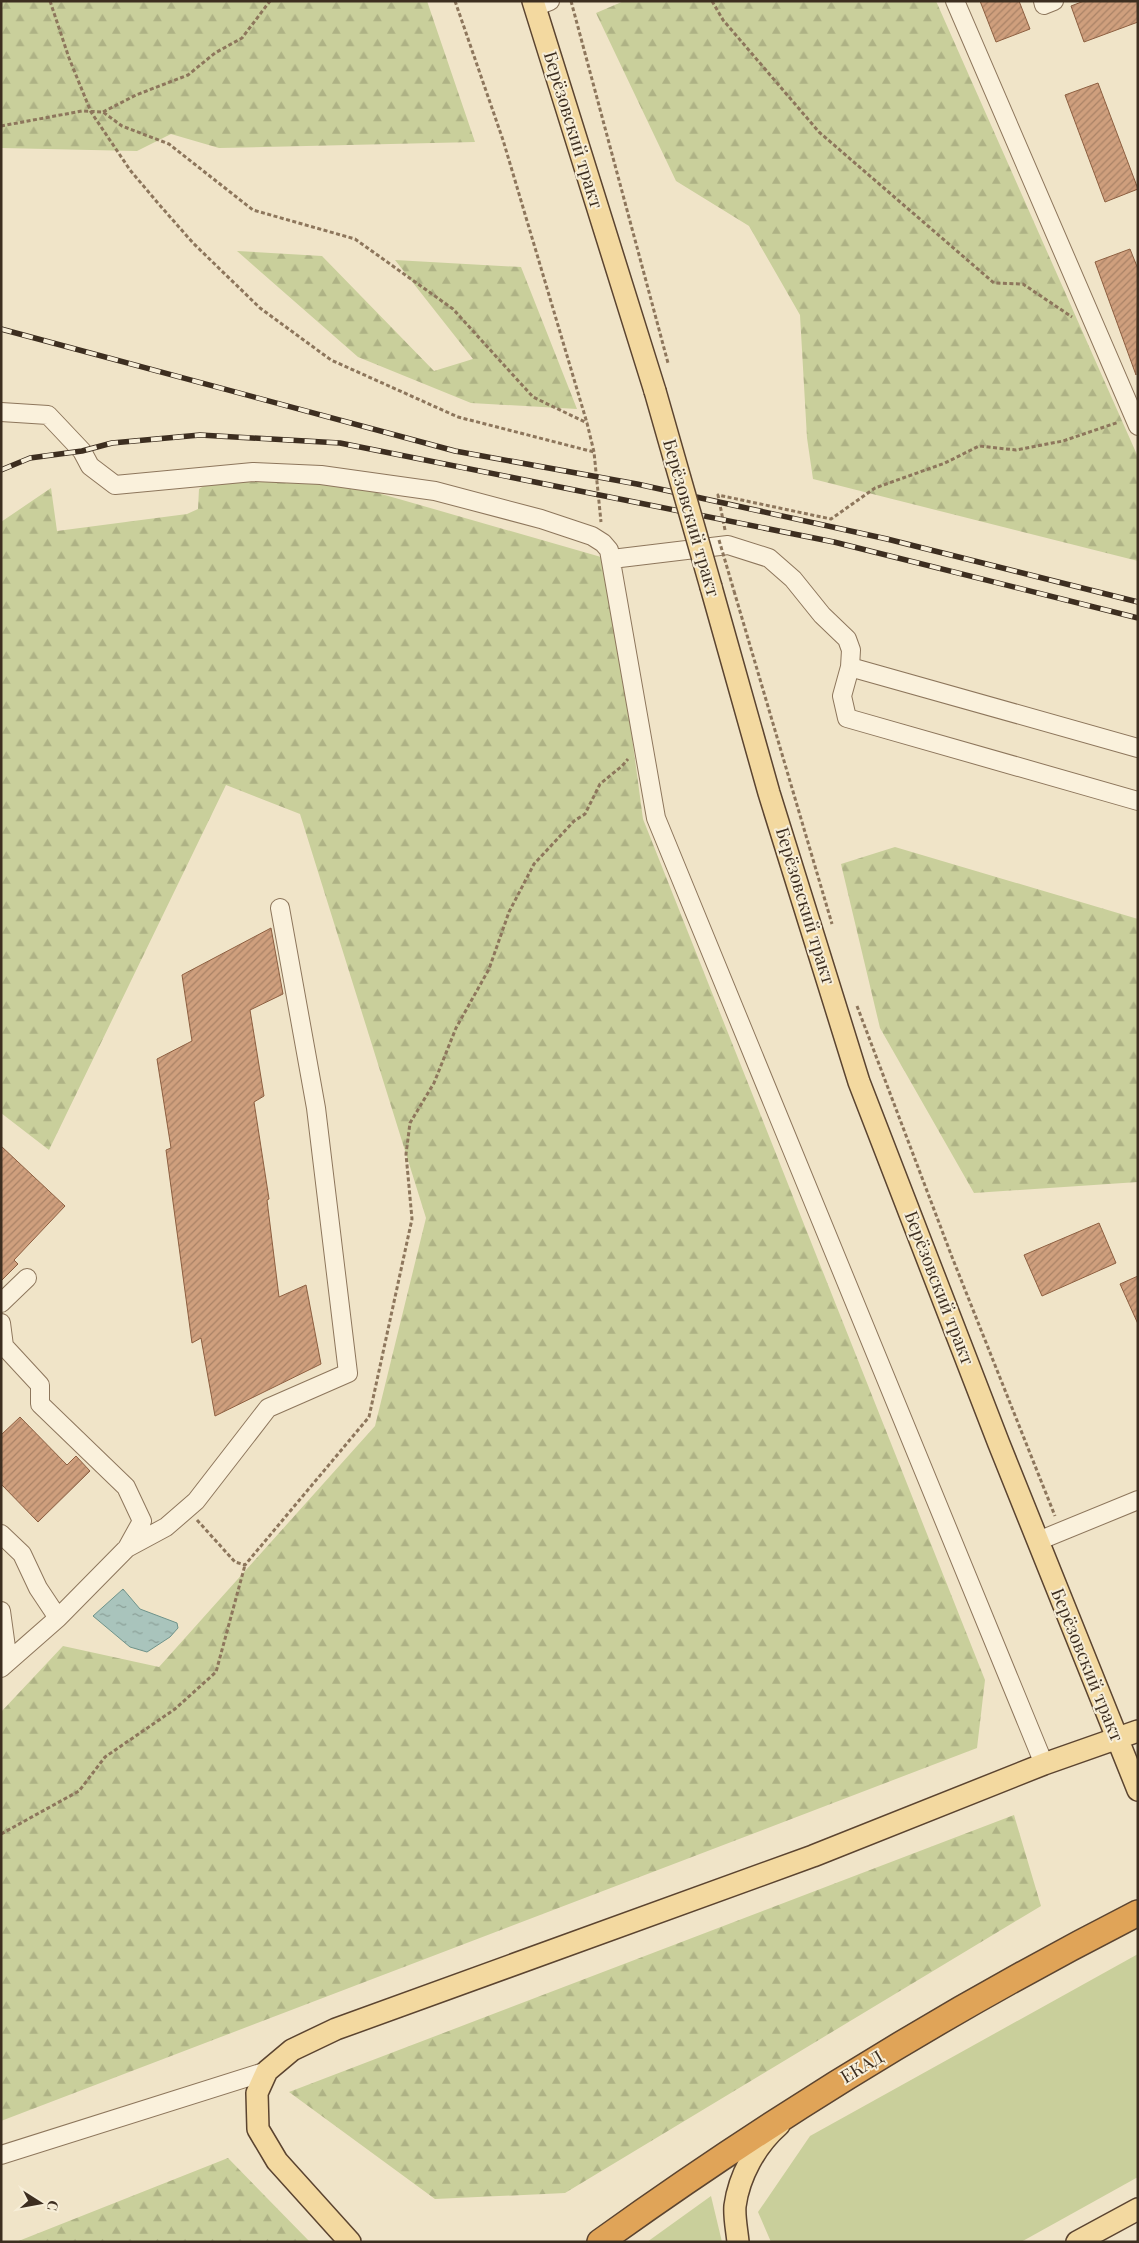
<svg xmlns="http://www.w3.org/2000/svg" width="1139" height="2243" font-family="'Playfair Display',serif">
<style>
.grass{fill:#c9cf9b}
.forest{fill:url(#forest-firs)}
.water{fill:url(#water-ripples);stroke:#6f938a}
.building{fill:url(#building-hatch);stroke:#8d5f41}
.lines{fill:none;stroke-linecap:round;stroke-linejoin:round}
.minor-casing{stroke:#8d765c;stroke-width:20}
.major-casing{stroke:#5b4430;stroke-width:24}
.highway-casing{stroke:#5b4430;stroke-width:28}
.path{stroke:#8d765c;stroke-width:3;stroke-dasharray:4 2.5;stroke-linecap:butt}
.minor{stroke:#faf1dc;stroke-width:18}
.major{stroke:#f3d9a0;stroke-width:21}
.highway{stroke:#e0a458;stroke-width:25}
.rail-casing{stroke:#3d2e20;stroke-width:5.5}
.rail{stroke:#f7eed8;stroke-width:4;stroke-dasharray:11;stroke-linecap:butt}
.major-bridge-casing{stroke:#5b4430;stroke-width:24;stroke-linecap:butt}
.path-bridge{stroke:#8d765c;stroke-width:3;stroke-dasharray:4 2.5;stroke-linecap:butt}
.major-bridge{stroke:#f3d9a0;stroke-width:21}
.labels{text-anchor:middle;stroke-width:4;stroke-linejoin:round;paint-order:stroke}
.street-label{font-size:18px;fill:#3d2e20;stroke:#f7eed8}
</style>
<defs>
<pattern id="forest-firs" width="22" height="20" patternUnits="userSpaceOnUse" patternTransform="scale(1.25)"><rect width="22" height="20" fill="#c9cf9b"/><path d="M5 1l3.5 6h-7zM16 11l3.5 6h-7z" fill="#aeb285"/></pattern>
<pattern id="water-ripples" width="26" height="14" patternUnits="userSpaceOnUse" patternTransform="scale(1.25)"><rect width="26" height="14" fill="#a9c4bc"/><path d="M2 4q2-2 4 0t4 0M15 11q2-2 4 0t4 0" fill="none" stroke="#8ba098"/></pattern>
<pattern id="building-hatch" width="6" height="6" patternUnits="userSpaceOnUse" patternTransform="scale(1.25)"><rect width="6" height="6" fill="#cf9f7d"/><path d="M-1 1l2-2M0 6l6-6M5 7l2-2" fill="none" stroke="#a98266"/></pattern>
</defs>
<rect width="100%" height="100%" fill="#f0e4c8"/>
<path class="grass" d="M1138 1954V2177L1021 2242H771L758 2212 810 2136Z
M711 2196 722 2242H647Z"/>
<path class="forest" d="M1 1H427L475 142 219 148 171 134 137 151 1 148Z
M624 1H936L1138 457V561L813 479 807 438 800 315 749 226 676 181 596 13Z
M237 251 322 256 434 371 473 359 395 260 521 267 577 409 471 403 358 357Z
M276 479 364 489 608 559 643 819 985 1680 977 1748 1 2121V1712L63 1646 159 1667 375 1426 426 1218 300 814 226 785 49 1150 1 1113V522L51 488 57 531 187 514 198 509 199 489 210 482Z
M895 847 1138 919V1182L974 1193 880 1028 841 864Z
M1014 1815 1041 1906 565 2193 435 2199 289 2092Z
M228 2158 310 2242H16Z"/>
<path class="water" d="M123 1589 140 1609 177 1623 178 1628 170 1637 147 1652 130 1647 93 1616Z"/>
<path class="building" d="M980 1H1019L1030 29 996 42Z
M1084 1H1138V22L1084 42 1071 6Z
M1098 83 1138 189 1105 202 1065 95Z
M1130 249 1138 269 1136 375 1095 262Z
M271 928 283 994 250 1010 264 1096 254 1102 269 1199 267 1200 279 1297 306 1285 321 1364 215 1416 201 1338 192 1343 166 1150 171 1148 157 1059 192 1041 182 975Z
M1 1146 65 1206 14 1260 18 1264 1 1281Z
M1099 1223 1116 1263 1042 1296 1024 1255Z
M1138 1276V1324L1120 1284Z
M20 1417 67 1465 76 1456 90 1471 38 1522 1 1484V1435Z"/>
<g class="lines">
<defs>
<path id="minor" d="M955 1 1138 426
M1043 1 1044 5 1054 1
M535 7 550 1
M1 412 48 415 82 451 90 466 115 485 253 472 321 475 435 491 541 519 592 536 603 543 609 550 656 818 1044 1764
M612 559 728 545 769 558 793 579 822 615 847 639 851 650 850 667
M1138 748 850 667 842 696 847 718 1138 801
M1 1303 27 1278
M1 1323 4 1346 40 1385V1404L126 1487 142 1521 127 1548 58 1618
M1 1534 22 1554 38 1588 58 1618 1 1668
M1038 1541 1138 1500
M127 1548 166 1527 196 1501 268 1408 348 1373 316 1108 280 908
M1 1611 8 1662
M1 2155 267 2071"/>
<path id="major" d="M533 1 655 391
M711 587 769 793 859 1082 999 1444 1138 1790
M350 2242 277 2161 258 2129 257 2093 267 2071 292 2050 336 2029 813 1856 1044 1764 1138 1731
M738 2242C737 2231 734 2217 735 2206 739 2176 756 2145 779 2125
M1077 2242 1138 2209"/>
<path id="highway" d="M600 2242C771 2119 950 2009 1138 1913"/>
</defs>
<use href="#minor" class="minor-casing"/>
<use href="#major" class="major-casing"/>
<use href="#highway" class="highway-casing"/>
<path class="path" d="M50 1 69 58 91 112 130 170 157 202 193 243 260 308 331 360 458 417 594 452
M455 1 503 140 587 423 594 452 601 522
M571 1 668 363
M712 1 723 20 819 132 994 283 1023 284 1072 317
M103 112 136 95 188 75 215 53 242 38 270 1
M1 126 82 111 103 112 122 126 169 144 253 210 355 239 453 309 533 397 587 423
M725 530 718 495 831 519 875 488 945 463 979 446 1016 450 1063 441 1119 422
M734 591 832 924
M857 1006 952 1257 1055 1516
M197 1520 235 1562 245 1565 369 1417 412 1219 406 1154 410 1123 434 1083 456 1028 489 969 509 912 534 864 574 821 585 814 600 784 622 766 628 759
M1 1834 79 1791 105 1757 175 1709 216 1672 245 1565"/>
<use href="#minor" class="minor"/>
<use href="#major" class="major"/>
<use href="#highway" class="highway"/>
<defs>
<path id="rail" d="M1 329 455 451 637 484 887 539 1138 602
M1 470 30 458 82 451 112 443 200 435 340 443 834 542 1138 618"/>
</defs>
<use href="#rail" class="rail-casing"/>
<use href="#rail" class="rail"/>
<defs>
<path id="major-bridge" d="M655 391 711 587"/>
</defs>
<use href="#major-bridge" class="major-bridge-casing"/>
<path class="path-bridge" d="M719 540 734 591"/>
<use href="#major-bridge" class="major-bridge"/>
</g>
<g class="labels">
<g class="street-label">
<text transform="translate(573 130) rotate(73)" y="6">Берёзовский тракт</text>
<text transform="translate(691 518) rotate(74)" y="6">Берёзовский тракт</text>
<text transform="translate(805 906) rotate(73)" y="6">Берёзовский тракт</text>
<text transform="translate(939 1288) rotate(69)" y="6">Берёзовский тракт</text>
<text transform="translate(1087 1665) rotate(68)" y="6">Берёзовский тракт</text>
<text transform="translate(862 2067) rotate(-31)" y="6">ЕКАД</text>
</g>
</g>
<rect width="1139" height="2243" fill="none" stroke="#3d2e20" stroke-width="5"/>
<g transform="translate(40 2203) rotate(101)" stroke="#f7eed8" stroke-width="4" paint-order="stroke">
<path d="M0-4L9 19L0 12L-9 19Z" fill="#3d2e20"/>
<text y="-8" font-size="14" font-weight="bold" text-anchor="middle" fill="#3d2e20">С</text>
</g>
</svg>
